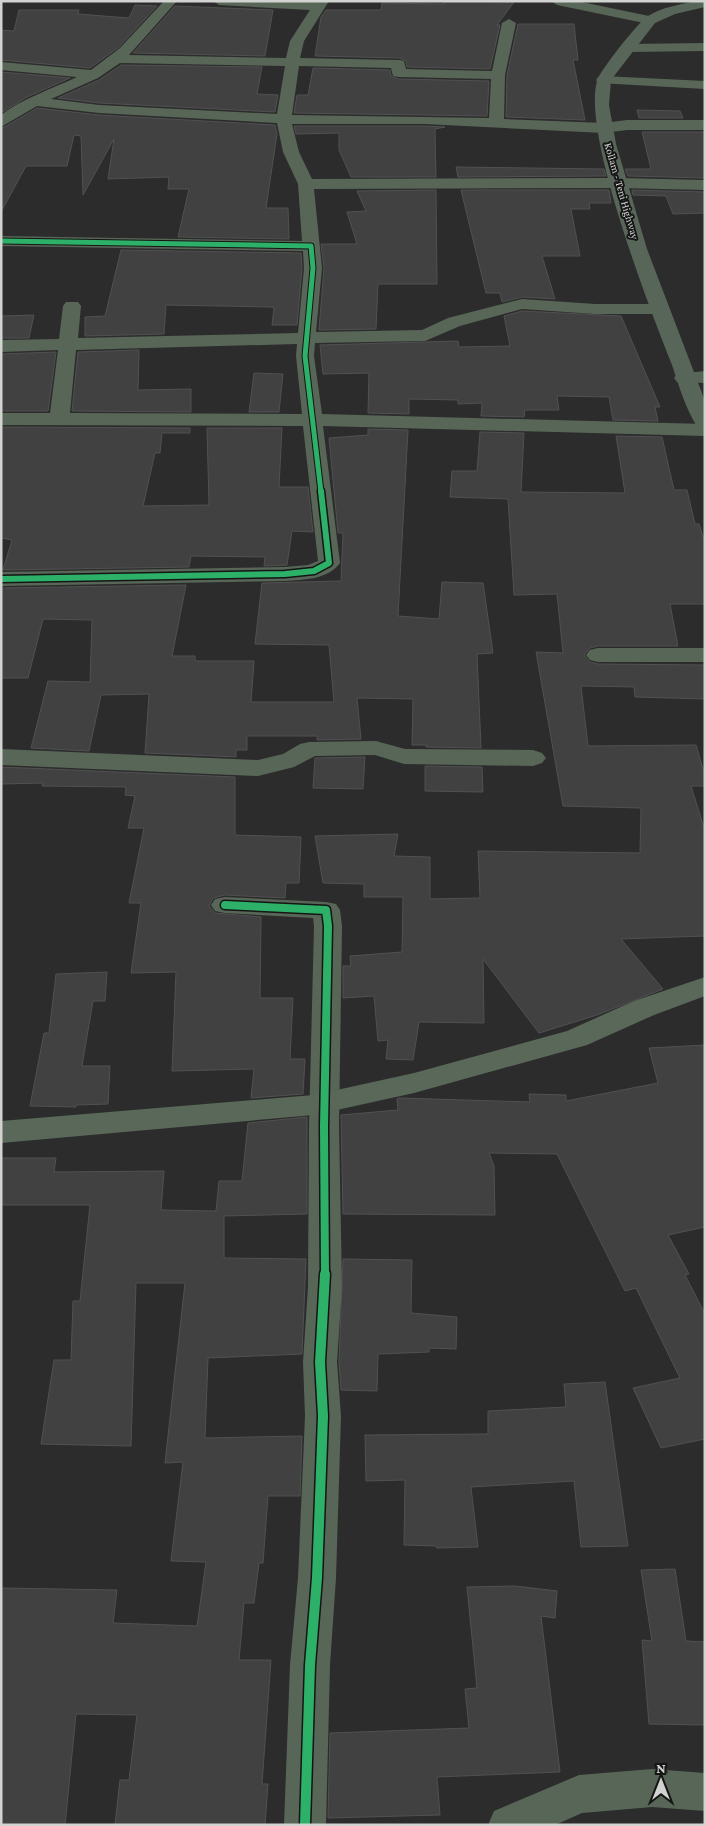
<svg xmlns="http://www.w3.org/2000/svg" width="706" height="1826" font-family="'Crimson Pro',serif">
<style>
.building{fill:#414141;stroke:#505150}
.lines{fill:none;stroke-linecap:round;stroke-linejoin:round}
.street{fill:#586658;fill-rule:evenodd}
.secondary{fill:#5a685a;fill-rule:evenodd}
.primary{fill:#576658;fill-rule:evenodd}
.cycleway-far3-casing{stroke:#141514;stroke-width:7}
.cycleway-far2-casing{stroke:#141514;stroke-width:9}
.cycleway-far1-casing{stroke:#141514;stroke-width:11}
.cycleway-casing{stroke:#141514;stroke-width:13}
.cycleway-far3{stroke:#2db169;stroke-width:5}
.cycleway-far2{stroke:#2db169;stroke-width:6}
.cycleway-far1{stroke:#2db169;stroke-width:8}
.cycleway{stroke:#2db169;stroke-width:10}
.labels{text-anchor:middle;stroke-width:4;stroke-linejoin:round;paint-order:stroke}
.far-street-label{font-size:11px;fill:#d1d3d1;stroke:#141514}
</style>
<rect width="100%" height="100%" fill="#2c2c2c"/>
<path class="building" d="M443 1 514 2 497 25H500L490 69 407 67 406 61 399 58 315 56 321 17 326 10H381L382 3 444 4Z
M135 5 157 6 119 47 90 68 1 60V30L14 31 19 10H79L78 14 129 18Z
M175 6 273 10 265 56 133 53Z
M518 24H574L578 60H573L585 120 506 117 507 75Z
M121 65 262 67 257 94 278 95 275 112 99 103 58 98 99 80Z
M313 68 390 70 391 76 398 79 489 81 487 116 294 113 297 95H308Z
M1 72 70 78 27 97 1 113Z
M37 108 99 115 275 125 277 134 266 208H288L289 239 178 237 189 189H168L169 177 108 179 114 139 83 195 81 136 74 135 67 166H26L1 212V129Z
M637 110 680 111 683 118H639Z
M294 126H424L445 127 435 129 436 177H351L339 150V133L296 134Z
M642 132H705V178L628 176 625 169H651Z
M456 167 604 169 606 176 458 177Z
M436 190 437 284H378L376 329 319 330 324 268 321 244H357L347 212 366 211 357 191Z
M461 190H609L611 203H589L590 209H571L580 256H542L555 299 522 297 502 302 500 293H486Z
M632 190 705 192V213L673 214 666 196 633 195Z
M121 250 301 253 302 268 297 325H272L274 308 271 307 166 305 164 334 85 336V317L105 316Z
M522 311 621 316 660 407H655L658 421 613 420 609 397 557 396 559 410H525L524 417 481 416 482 403 458 404V400L409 399V414L368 413 369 373 323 374 320 345 458 341 459 347 510 346 504 316Z
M34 315 29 338H1V316Z
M139 350 138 390 191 389V412L72 411 78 352Z
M56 352 48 411H1V354Z
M254 373 283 374 279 412H249Z
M1 427 190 428V433H162L160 453H155L143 506 209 505 207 428H282L279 487H308L313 532 292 531 287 565 264 566 265 557 191 556 189 567 3 570 12 540 1 538Z
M368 429 408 430 398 616 439 619 442 582 483 583 493 653 477 654 481 748 426 747V745H412L413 699 357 698 361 739 317 740V736H247V750H236V757L145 753 149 694 101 695 89 751 31 748 48 681 90 682 92 620 43 619 28 678H1V588L186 585 172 656H195V661H254L251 702H334L329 645 255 644 262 583 341 581 343 533H338L329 438 368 435Z
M480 432 524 433 521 492 625 493 616 436 662 437 674 490H687L695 524H699L705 543V604H670L678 646H598L590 648 584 655 590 662 598 664 705 665V699L635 697 634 687 581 686 588 746 696 745 705 776V786H691L705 831V936L621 939 663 989 597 1015 539 1033 483 959 484 1023 419 1022 413 1060 386 1059 388 1040 378 1041 374 996 343 998V966H351L350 956 402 952 403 897H364V884L323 883 315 836 398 834 394 856 430 857V899L480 898 478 851 640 853 641 808 563 806 536 652 563 653 557 594 514 595 508 499 450 497 452 471H477Z
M365 757 363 789 313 788 315 758Z
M425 766 482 767 483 792 425 791Z
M1 767 235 777V835L301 837 299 883H286L285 898 225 895 213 898 209 906 215 913 261 917 260 998H293L290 1059H305L303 1094 251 1098 254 1069 172 1071 176 972 131 973 141 903H129L144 828H128L135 796 125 795 126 787 42 786 43 783 1 784Z
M107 972 105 1001H93L82 1066H110L108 1104 76 1105V1107L30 1106 44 1033H49L56 974Z
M705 1045V1227L668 1235 689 1274 685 1275 705 1314V1439L661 1448 633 1388 680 1378 636 1288 625 1291 557 1154 489 1153 494 1166 495 1215 343 1214 341 1115 398 1110 397 1099 399 1098 530 1102 529 1094 566 1095V1101L658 1083 649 1048Z
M307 1117V1214L224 1216V1258L306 1259 302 1354 208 1358 205 1438 302 1436 300 1496H268L263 1563H259L254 1603H244L239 1660H271L262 1784H268L265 1825H115L120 1780H129L137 1715 76 1714 65 1825H1V1588L117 1590 113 1623 197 1626 206 1562 171 1561 183 1462 165 1463 185 1283H136L131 1446 41 1444 54 1360H71L73 1301H80L90 1205H1V1158H56L54 1172 164 1171 161 1210 216 1211 219 1181H242L248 1123Z
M343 1259 412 1260 411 1313 457 1317 456 1349 429 1348V1352L378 1354 377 1391 341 1390 339 1362Z
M605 1382 628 1546 581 1547 574 1481 471 1487 478 1547 437 1548 436 1546 404 1545 405 1480 366 1481 365 1435 488 1434V1411L566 1407 564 1384Z
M675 1569 686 1641 705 1642V1725L649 1724 642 1640 652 1641 641 1570Z
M515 1586 557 1591 555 1618 541 1616 560 1772 437 1777 440 1815 328 1818 330 1733 469 1728 465 1689 477 1688 467 1587Z"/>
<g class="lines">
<path class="street" d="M164 1H177L129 55 286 58 290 41 310 10 219 5 213 1H329L304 41 300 58 399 60 404 61 406 69 492 71 502 23 509 19 516 23 505 75 504 119 604 123 627 120H705V130H627L604 133 424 124H292L299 152 312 179 619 178 705 180V190L619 188 314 189 322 268 316 332 422 330 448 318 522 299 595 304H658L664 305 667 309 664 313 658 314H595L522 309 460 326 425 341 315 343 314 356 322 414 705 424V436L323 426 340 563C329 579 303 580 285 581L1 586V572L285 567 308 565 318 561 303 426 1 425V413H50L58 350 1 352V340L59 339 63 306 66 302H78L81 306 78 338 298 333 304 268 303 251 1 246V236L302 241 298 184 283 152 277 123 99 113 37 106 1 127V115C23 98 52 89 77 77L1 70V62L91 70 120 48ZM120 63 285 66 277 114 99 105 51 99 98 78ZM299 66 391 68 393 76 398 77 491 79 489 118 292 115ZM297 344 296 356 302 414 70 413 76 350Z
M551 1H577L649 16 656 20 649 24 557 5Z
M705 43V51L628 52 621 48 628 44Z
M603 76 705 81V89L598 83 596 80 598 77Z
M705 371V383L677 382 674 378 677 374Z
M598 648H705V662H598L590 660 586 655 590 650Z
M376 741 405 749 533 750 542 753 546 758 542 763 533 766 404 764 375 755 315 756 294 767 258 776 1 765V749L258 760 283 754 300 744 309 742Z
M225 897 326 902 336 904 340 910 342 926 339 1126 342 1287 337 1362 341 1416 336 1578 330 1665 326 1825H284L290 1665 298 1578 305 1416 303 1362 308 1287 309 1126 314 926 313 918 225 913 215 911 211 905 215 899Z
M652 1769 705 1773V1811L652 1807 582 1813 555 1825H488L494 1811 579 1775Z"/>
<path class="secondary" d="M705 977V996L654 1015 587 1045 414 1093 314 1115 1 1143V1121L314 1095 414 1073 567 1031 634 1001Z"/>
<path class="primary" d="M695 1H705V7L675 14 655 23 611 80 609 105 616 144 647 249 705 401V430L698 428C686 410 679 386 672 365 650 309 582 135 597 81 599 72 639 21 648 16 662 7 679 5 695 1Z"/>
<defs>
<path id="cycleway-far3" d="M1 241 311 246 313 268 305 356 321 492"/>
<path id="cycleway-far2" d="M1 579 285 574 314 571 329 563 321 491"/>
<path id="cycleway-far1" d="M225 905 326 910 328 926 324 1126 325 1275"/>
<path id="cycleway" d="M305 1825 310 1665 317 1578 323 1416 320 1362 325 1274"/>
</defs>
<use href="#cycleway-far3" class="cycleway-far3-casing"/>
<use href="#cycleway-far2" class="cycleway-far2-casing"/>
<use href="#cycleway-far1" class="cycleway-far1-casing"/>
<use href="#cycleway" class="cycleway-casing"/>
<use href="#cycleway-far3" class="cycleway-far3"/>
<use href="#cycleway-far2" class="cycleway-far2"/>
<use href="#cycleway-far1" class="cycleway-far1"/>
<use href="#cycleway" class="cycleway"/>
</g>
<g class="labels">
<g class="far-street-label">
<text transform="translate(622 191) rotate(74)" y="4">Kollam - Teni Highway</text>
</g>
</g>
<rect width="706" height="1826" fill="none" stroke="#d1d3d1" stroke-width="5"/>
<g transform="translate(661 1781)" stroke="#141514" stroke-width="4" paint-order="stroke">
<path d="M0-4L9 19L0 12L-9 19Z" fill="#d1d3d1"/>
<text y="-8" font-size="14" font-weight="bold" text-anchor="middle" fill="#d1d3d1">N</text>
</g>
</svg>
